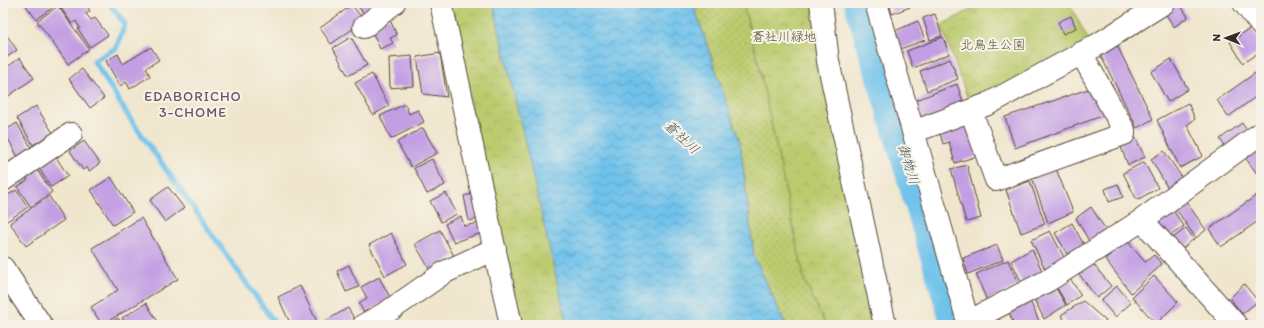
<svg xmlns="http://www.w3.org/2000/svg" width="1264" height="328" font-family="Itim,'Klee One',sans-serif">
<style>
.grass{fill:url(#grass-dots);stroke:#7c7a46}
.park{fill:url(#park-crowns);stroke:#7c7a46}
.water{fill:url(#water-waves);stroke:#557684}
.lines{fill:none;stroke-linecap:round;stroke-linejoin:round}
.stream{stroke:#6fc2eb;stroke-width:5.5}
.river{stroke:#6fc2eb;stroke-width:32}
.building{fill:#c29ee3}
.minor-casing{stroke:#564638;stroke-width:24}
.minor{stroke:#fff;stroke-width:22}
.labels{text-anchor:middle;stroke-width:4;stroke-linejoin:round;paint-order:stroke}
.park-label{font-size:13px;fill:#5b5232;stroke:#f7f3e8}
.neighbourhood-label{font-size:14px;letter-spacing:1px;fill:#6a5363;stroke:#f7f3e8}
.water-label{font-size:14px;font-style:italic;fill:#4b585c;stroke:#f7f3e8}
</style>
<defs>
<pattern id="grass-dots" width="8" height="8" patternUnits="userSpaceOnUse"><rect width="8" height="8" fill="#bccb6e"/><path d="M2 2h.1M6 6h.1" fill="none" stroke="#a2ae5f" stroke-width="1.8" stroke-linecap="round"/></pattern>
<pattern id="park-crowns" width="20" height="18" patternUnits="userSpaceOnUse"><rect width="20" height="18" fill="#bccb6e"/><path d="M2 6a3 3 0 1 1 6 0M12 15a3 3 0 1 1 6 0" fill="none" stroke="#a2ae5f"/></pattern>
<pattern id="water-waves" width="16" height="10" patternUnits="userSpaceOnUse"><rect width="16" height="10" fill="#6fc2eb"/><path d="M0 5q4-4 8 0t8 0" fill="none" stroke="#5c9ebe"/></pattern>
</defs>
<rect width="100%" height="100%" fill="#f7f3e8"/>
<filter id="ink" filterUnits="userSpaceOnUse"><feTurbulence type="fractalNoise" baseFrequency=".025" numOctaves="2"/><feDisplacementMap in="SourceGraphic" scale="8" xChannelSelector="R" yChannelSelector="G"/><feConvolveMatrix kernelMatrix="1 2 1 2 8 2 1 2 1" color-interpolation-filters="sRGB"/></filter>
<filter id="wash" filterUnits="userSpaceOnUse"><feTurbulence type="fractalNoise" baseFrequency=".012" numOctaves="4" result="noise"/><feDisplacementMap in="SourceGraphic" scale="16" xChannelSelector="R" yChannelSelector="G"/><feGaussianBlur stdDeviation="0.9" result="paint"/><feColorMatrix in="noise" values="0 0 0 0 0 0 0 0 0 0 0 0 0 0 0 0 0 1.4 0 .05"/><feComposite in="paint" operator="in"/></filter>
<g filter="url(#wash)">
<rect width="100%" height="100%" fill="#f0e6cd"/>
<path class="grass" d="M693 3H743L759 65 805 282 826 325H786L754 256 740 142Z"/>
<path class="park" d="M448 3H493L568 325H520Z
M743 3H813L877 325H826L805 282 759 65Z
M985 3H1069L1089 41 969 102 941 25Z"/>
<path class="water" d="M493 3H693L740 142 754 256 786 325H567Z"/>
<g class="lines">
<path class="stream" d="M109 3 125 24 116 48 94 61 129 117 276 325"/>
<path class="river" d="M860 3 957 325"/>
</g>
<g id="blocks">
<path class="building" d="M24 3H48L52 8 36 19Z
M62 3H85L90 11 86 14 91 20 95 18 108 35 90 47 78 29 80 28 76 21 72 24 59 5Z
M356 3H386L367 18Z
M889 3H909L910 7 892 14Z
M1180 4 1188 17 1174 27 1165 13Z
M352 5 364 21 331 44 320 28Z
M58 6 89 49 68 64 37 21Z
M935 14 942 36 930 40 923 18Z
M388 16 397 35 390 38 393 43 380 49 372 31Z
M1071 16 1076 28 1063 34 1058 22Z
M918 21 925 40 900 49 895 31Z
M1251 28 1261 42V51L1243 63 1230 42Z
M3 30 17 50 3 60Z
M351 37 367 65 348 76 333 48Z
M943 37 949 54 913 68 907 51Z
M1116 43 1153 119 1137 128 1099 52Z
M151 47 159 60 146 68 150 76 130 89 126 82 120 86 106 61 118 54 123 64Z
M440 53 447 97 423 94 417 57Z
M412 56 414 86 390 88 389 58Z
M20 58 34 78 3 100V70Z
M950 59 958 79 927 91 920 71Z
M1171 59 1188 89 1168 102 1151 72Z
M82 69 104 98 90 108 69 79Z
M1261 69V93L1228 117 1217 100Z
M372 74 389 106 373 115 355 83Z
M957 84 964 104 921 122 914 101Z
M1097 86 1107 114 1015 148 1005 117Z
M1188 103 1195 119 1187 125 1203 156 1180 168 1157 120Z
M405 104 409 114 418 110 424 122 391 139 380 116Z
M36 106 53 133 33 145 17 118Z
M971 117 981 155 955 163 949 142 943 144 938 126Z
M17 123 32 149 18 157 4 131Z
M1242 123 1251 136 1229 153 1220 139Z
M423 128 437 153 411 167 397 142Z
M1134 135 1145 157 1128 165 1119 142Z
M84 141 100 163 89 171 87 167 83 170 70 151Z
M1261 143V179L1244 156Z
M1164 151 1185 182 1170 192 1151 159Z
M56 157 68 176 51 187 39 168Z
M432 159 445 185 427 194 414 168Z
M1144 162 1158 188 1137 200 1123 173Z
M967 165 981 218 966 222 951 169Z
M1055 166 1073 212 1048 223 1031 175Z
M36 168 52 192 31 207 17 187 28 180 25 175Z
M111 177 133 212 113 225 91 190Z
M1030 181 1045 224 1021 233 1006 190Z
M1118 184 1123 197 1109 202 1105 189Z
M168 187 184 208 165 222 150 200Z
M16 190 28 207 4 223 3 194 5 197Z
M1261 192V219L1221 247 1209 229Z
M446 193 457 214 441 222 430 201Z
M476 193 481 218 469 221 464 196Z
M1181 194 1206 230 1196 238 1171 202Z
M49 196 64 220 26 246 10 223Z
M1170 206 1184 226 1166 239 1152 219Z
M1091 207 1106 230 1089 241 1076 218Z
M461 216 464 226 479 223 482 233 454 242 445 224Z
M141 218 178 279 102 325 91 307 118 290 92 248Z
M1072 223 1084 245 1068 255 1055 233Z
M1186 228 1194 239 1177 253 1169 241Z
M440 230 454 256 430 270 415 244Z
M1050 231 1065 259 1045 269 1031 240Z
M391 233 407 264 385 276 369 245Z
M1127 241 1145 262 1154 255 1162 264 1131 293 1105 259Z
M997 245 1003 260 968 274 963 258Z
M1032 249 1044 275 1024 287 1011 261Z
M1008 260 1019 285 987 301 976 274Z
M1090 260 1111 286 1097 298 1076 270Z
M349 265 359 287 346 292 337 271Z
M1154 276 1178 302 1156 324 1132 297Z
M379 277 391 299 364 313 359 303 367 298 361 287Z
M1069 277 1081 295 1067 305 1056 286Z
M1244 284 1258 301 1242 314 1230 298Z
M1054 285 1066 305 1044 319 1033 297Z
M300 286 317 322 310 325H291L278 297Z
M1117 286 1131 303 1115 317 1101 300Z
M1030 301 1039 321 1031 325H1014L1009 312Z
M1083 301 1106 321 1102 325H1068L1061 315Z
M146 303 160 325H127L122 318Z
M348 308 355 320 346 325H327L325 321Z
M997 315 1002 325H979Z
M118 318 123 325H107Z"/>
</g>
</g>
<g filter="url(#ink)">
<use href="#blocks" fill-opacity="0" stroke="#564638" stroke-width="1"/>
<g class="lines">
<defs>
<path id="minor" d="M441 3 511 325
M821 3 828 61 885 325
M876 3 969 325
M1244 3 1261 25
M364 27 394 3
M971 111 996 180 1124 134V130L1081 53
M913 132 988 104 1097 45 1164 3
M3 180 71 134
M1142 220 1236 325
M3 268 41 325
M968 322 1049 280 1142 220 1261 133
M364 325 386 313 445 272 495 249"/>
</defs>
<use href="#minor" class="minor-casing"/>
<use href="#minor" class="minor"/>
</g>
</g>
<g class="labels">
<g class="park-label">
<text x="784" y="41">蒼社川緑地</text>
<text x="993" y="49">北鳥生公園</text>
</g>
<g class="neighbourhood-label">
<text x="193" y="101">EDABORICHO<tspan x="193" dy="16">3-CHOME</tspan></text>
</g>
<g class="water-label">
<text transform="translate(682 137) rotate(43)" y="5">蒼社川</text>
<text transform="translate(909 164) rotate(73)" y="5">御物川</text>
</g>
</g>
<rect width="1264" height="328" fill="none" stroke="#f7f3e8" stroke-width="16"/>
<g transform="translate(1226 38) rotate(271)" stroke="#f7f3e8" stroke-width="3" paint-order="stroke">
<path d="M0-3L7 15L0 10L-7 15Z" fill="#3b2a1e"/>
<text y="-6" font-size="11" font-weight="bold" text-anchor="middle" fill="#3b2a1e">N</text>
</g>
</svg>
